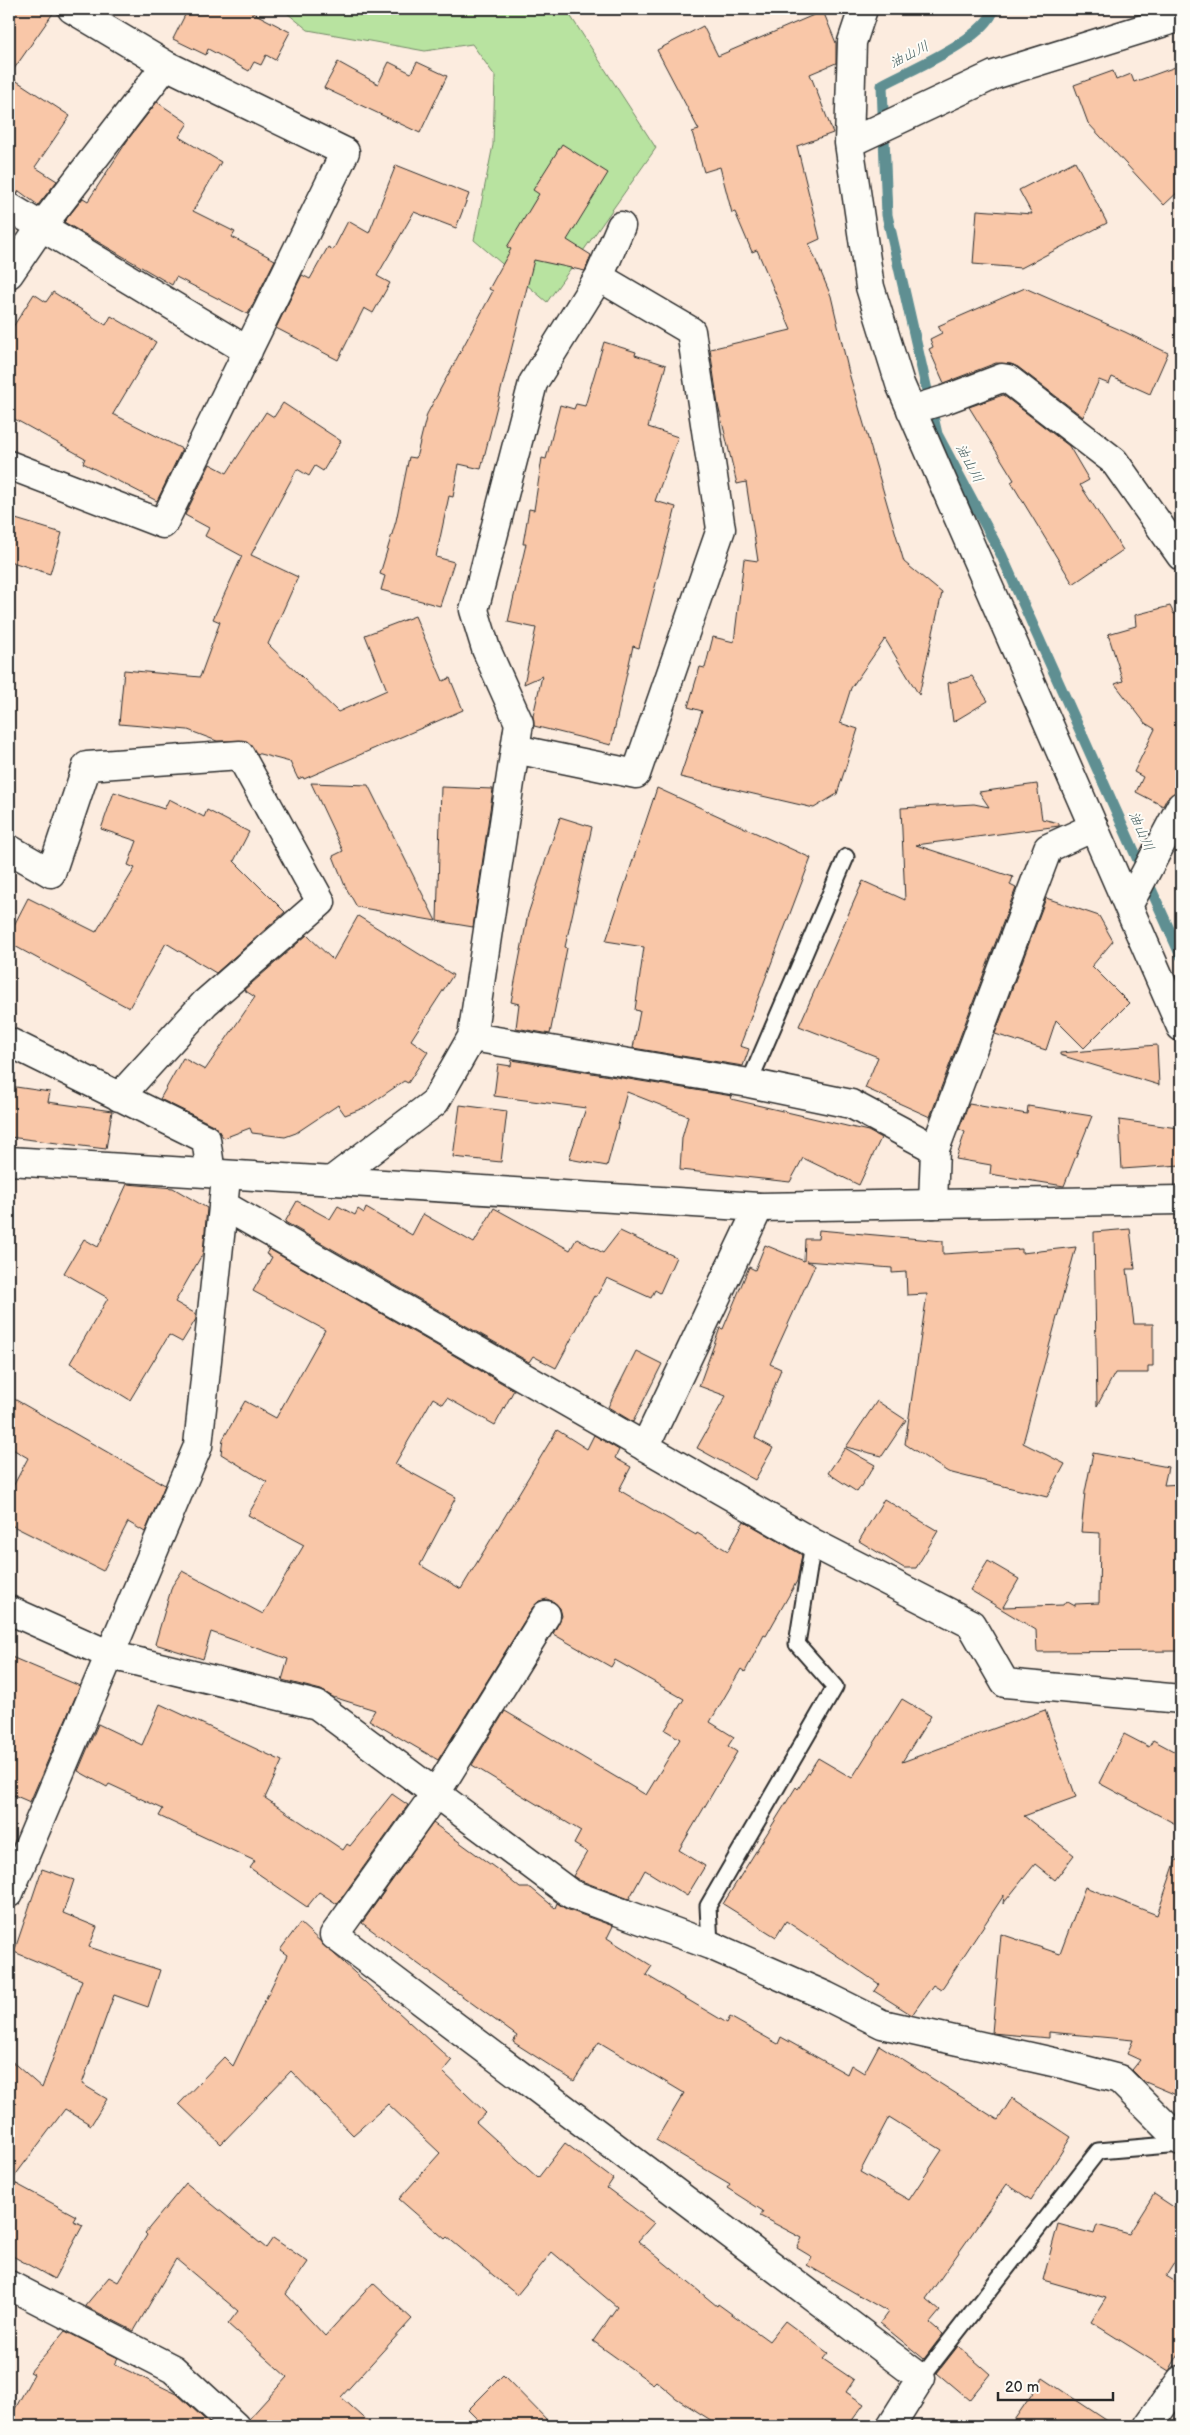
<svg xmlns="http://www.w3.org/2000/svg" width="1190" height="2435" font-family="'Balsamiq Sans','Klee One',sans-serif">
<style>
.green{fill:#b8e3a0;stroke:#728766}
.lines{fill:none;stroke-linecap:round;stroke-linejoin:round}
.stream{stroke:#5e8f92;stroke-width:11}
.building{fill:#f9c7a8;stroke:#2b2b2b;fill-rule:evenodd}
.service-casing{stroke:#2b2b2b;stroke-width:19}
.minor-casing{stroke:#2b2b2b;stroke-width:31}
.tertiary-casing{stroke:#2b2b2b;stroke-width:31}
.service{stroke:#fdfcf7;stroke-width:15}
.minor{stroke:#fdfcf7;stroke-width:28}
.tertiary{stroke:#fdfcf7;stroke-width:28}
.labels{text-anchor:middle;stroke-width:4;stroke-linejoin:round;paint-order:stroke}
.water-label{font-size:14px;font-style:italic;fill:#445d5e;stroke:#fdfcf7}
</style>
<rect width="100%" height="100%" fill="#fcecdf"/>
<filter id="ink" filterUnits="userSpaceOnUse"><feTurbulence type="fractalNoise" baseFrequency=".02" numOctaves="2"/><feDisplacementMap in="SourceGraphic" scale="10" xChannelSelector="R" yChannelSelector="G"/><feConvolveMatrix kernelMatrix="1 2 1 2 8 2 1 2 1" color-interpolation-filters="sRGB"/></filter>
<g filter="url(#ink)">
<path class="green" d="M282 9H566L656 148 547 302 474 240 493 145 495 76 472 44 425 51 308 30Z"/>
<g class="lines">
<path class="stream" d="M994 9C984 40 911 69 882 85L887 215 937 434 1001 554 1181 956"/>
</g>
<path class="building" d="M9 9H56L9 76 70 116 35 167 57 181 38 205 19 191 17 194 9 191Z
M188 9H246L290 32 275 60 266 55 261 65 254 62 249 71 208 49 206 55 173 39Z
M823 11 836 43V63L810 74 833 133 797 146 820 239 809 244 831 296 849 373 904 562 942 593 919 695 885 639 851 688 840 723 858 729 837 794 814 808 680 777 702 711 688 707 700 667 705 668 713 637 734 642 744 559 758 561 746 482 737 484 718 405 710 349 791 330 757 250 752 252 735 212 732 213 720 167 704 172 692 132 699 130 657 50 703 26 718 56Z
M338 62 378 84 389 62 411 73 417 62 447 76 420 133 324 88Z
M1181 65V189L1164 205 1088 123 1074 85 1113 71 1116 80 1131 74 1134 82Z
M157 102 188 123 179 137 221 162 193 211 235 232 232 237 275 260 248 314 176 277 172 285 64 222 83 198 88 201 129 138Z
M562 144 608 173 567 240 591 255 585 271 534 260 481 469 459 464 453 497 449 496 436 557 454 562 440 606 381 590 385 576 380 574 396 521 409 457 416 458 427 414 493 291 489 289 511 249 507 247 539 194 533 190Z
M1075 161 1107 223 1021 268 973 264 977 210 1032 214 1019 190Z
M396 165 469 194 456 228 414 212 377 276 390 283 373 313 364 308 338 360 276 328 302 275 310 279 328 247 333 250 348 221 369 233Z
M1025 288 1125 332 1168 353 1150 394 1112 377 1109 384 1099 380 1083 417 1018 367 1011 364 996 363 944 383 929 349 933 347 930 339 942 333 938 326Z
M53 292 106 325 111 316 156 342 113 414 182 449 157 501 83 463 85 458 9 416V333L34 294 46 302Z
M604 342 636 352 635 355 666 365 648 427 678 437 655 501 676 507 639 648 633 646 611 745 534 726 533 716 542 676 524 684 536 628 508 622 526 544H523L529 509 534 510 542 458 546 459 560 405 574 409 576 404 585 406Z
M1003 395 1069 446 1089 480 1080 485 1123 550 1073 584 1011 482 1014 480 969 407Z
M283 403 341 441 323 471 315 466 309 476 297 469 251 555 298 577 268 644 338 712 387 690 365 635 415 616 443 681 450 678 463 710 304 779 303 777 298 779 290 762 256 753 247 741H217L188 730 119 724 124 670 200 677 220 622 213 619 242 556 205 536 209 528 185 515 210 464 227 473 266 412 274 417Z
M9 517 62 533 50 574 9 561Z
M1170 606 1174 614 1181 613V784L1178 791 1167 798 1163 806 1136 792 1143 777 1134 772 1155 729 1145 723 1115 684 1123 681 1108 634 1136 626 1135 615Z
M972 676 988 701 953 722 948 683Z
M311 783 368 785 436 921 357 907 345 886 333 856 343 851Z
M1037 784 1042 819 1059 823V826L916 845 1013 877 1010 885 1016 888 930 1117 865 1088 878 1057 799 1026 863 881 905 900 901 808 974 804 989 807 979 792Z
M441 787 493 789 473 927 437 921Z
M657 788 811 858 740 1046 749 1049 743 1066 633 1048 640 1011 635 1010 644 947 606 941Z
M114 792 164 809 169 799 204 817 207 810 249 832 234 861 285 912 216 973 166 943 129 1008 9 943V935L28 898 96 932 135 868 128 865 137 841 101 829Z
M560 817 592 827 565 947 567 948 550 1034 516 1028 519 1004 511 1002 528 914Z
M1046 898 1099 916 1113 941 1092 966 1129 1003 1084 1048 1056 1020 1046 1050 995 1034Z
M358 916 453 975 411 1040 428 1052 408 1083 404 1081 366 1107 345 1115 338 1105 296 1133 285 1137 252 1133 250 1128 224 1138 213 1125 160 1099 183 1058 205 1070 255 997 244 990 307 935 333 960Z
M1157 1045 1159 1085 1060 1055V1053Z
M512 1060 732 1096 731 1099 868 1131 881 1138 859 1185 803 1158 790 1182 680 1170 682 1138 688 1116 627 1092 607 1166 569 1159 586 1108 494 1096 498 1064 511 1066Z
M9 1086 50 1092 48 1102 112 1111 106 1149 9 1137Z
M969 1104 1027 1114 1028 1106 1092 1116 1064 1186 990 1174 991 1165 956 1159 965 1132 959 1129Z
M460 1105 507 1111 501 1162 453 1157Z
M1119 1120 1178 1128 1179 1136 1181 1135V1165L1122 1169Z
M127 1184 173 1188 207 1208 203 1253 175 1302 196 1314V1319L182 1342 169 1335 130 1400 70 1363 108 1298 64 1273 84 1239 98 1247Z
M297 1201 330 1219 338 1206 355 1215 358 1209 364 1213 366 1208 412 1235 423 1214 474 1243 494 1208 570 1250 577 1238 603 1253 620 1231 676 1257 660 1293 655 1290 651 1298 607 1278 596 1297 594 1296 556 1368 533 1356 529 1362 285 1222Z
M1130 1229 1135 1269H1127L1134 1324H1153V1366H1148V1373H1115L1097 1406 1094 1232Z
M819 1230 943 1241V1254L1022 1249V1253L1076 1247 1023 1443 1065 1464 1047 1497 948 1472 905 1444 927 1294 907 1295 906 1272 892 1273V1268L806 1261 815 1265 770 1364 781 1369 755 1438 773 1448 755 1480 697 1448 726 1396 699 1386 720 1328 723 1329 749 1267 755 1270 765 1245 804 1261 805 1239H818Z
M269 1249 514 1390 495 1425 447 1398 443 1404 433 1398 395 1464 456 1497 420 1565 461 1589 557 1430 587 1449 594 1435 619 1450 615 1458 631 1467 619 1490 696 1535 697 1533 728 1551 744 1521 802 1555 797 1581 766 1636 764 1635 745 1672 741 1669 710 1722 734 1737 728 1746 737 1752 679 1850 705 1866 687 1896 645 1870 629 1899 579 1880 573 1876 587 1852 574 1844 581 1831 472 1765 505 1711 646 1795 680 1739 665 1730 684 1699 615 1660 611 1667 553 1634 562 1616 560 1608 554 1602 547 1599 539 1601 533 1607 438 1760 369 1720 375 1710 333 1697 321 1690 282 1680 288 1659 211 1632 203 1659 155 1644 172 1586 182 1571 263 1614 304 1545 248 1515 267 1482 221 1454 223 1439 245 1401 276 1418 325 1330 253 1291 272 1257 266 1254Z
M636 1351 662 1364 633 1422 608 1407Z
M9 1396 165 1485 145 1532 128 1522 103 1571 9 1524V1494L28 1458 9 1447Z
M877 1401 906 1420 882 1456 846 1447Z
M845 1448 875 1465 857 1492 828 1473Z
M1093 1453 1168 1467 1164 1485 1181 1484V1651L1037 1652 1036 1630 970 1590 988 1561 1019 1579 1003 1607 1063 1605 1066 1601 1075 1606V1604L1099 1603 1100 1533 1081 1532 1085 1492Z
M884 1499 938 1531 916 1568H904L859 1541Z
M9 1656 80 1686 30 1802 9 1793Z
M902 1699 931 1716 902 1762 1045 1710 1076 1797 1024 1816 1074 1855 1055 1880 1035 1864 1003 1904 1004 1895 941 1990 933 1985 912 2015 874 1991 879 1984 786 1921 776 1937 723 1904 796 1787 798 1789 818 1758 852 1778Z
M160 1704 282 1761 265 1798 343 1850 347 1844 350 1846 392 1794 408 1805 337 1904 319 1892 307 1907 250 1868 255 1861 159 1816 163 1809 109 1784 107 1787 78 1771 98 1724 142 1745Z
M1124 1734 1149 1747 1153 1740 1181 1755V1827L1099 1783Z
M433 1823 498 1870 520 1888H531L555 1908 557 1903 566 1909 613 1926 607 1938 652 1966 646 1975 727 2023 730 2017 778 2044 781 2037 847 2074 851 2065 864 2073 879 2045 998 2120 1012 2098 1071 2137 1031 2200 1007 2184 926 2299 940 2311 930 2323 943 2334 924 2359 880 2323 888 2312 807 2265 812 2257 797 2248 802 2238 760 2216 763 2211 727 2188 730 2184 656 2140 684 2093 599 2042 574 2081 513 2042 517 2036 362 1923ZM889 2117 942 2150 909 2200 860 2172Z
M1176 1860H1181V2097L1143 2081 1132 2070 1140 2060 1127 2054 1133 2040 1049 2032V2038L992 2033 1001 1934 1060 1954 1085 1887 1157 1915Z
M42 1869 74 1880 63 1913 97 1927 89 1947 160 1970 148 2007 114 1995 82 2084 107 2099 91 2125 65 2109 11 2181 76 2216 73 2221 83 2225 54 2279 9 2254V2059L42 2088 82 1980 14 1952Z
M300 1923 452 2061 443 2072 486 2113 476 2122 538 2178 565 2143 613 2179 607 2188 654 2223 638 2241 717 2306 718 2304 769 2341 785 2321 828 2353 823 2359 854 2380 846 2392 864 2404 848 2426H720L676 2398 656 2381 653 2384 593 2341 617 2307 552 2252 517 2295 447 2237 445 2239 399 2199 440 2153 388 2104 353 2135 291 2071 221 2144 179 2104 224 2057 233 2066 287 1955 280 1950Z
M186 2183 266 2248 273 2238 308 2262 286 2294 325 2336 373 2283 412 2319 341 2397 373 2426H250L249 2419 287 2377 228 2324 238 2311 176 2259 134 2331 85 2306 109 2277 118 2282 147 2235 145 2233Z
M1154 2194 1181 2212V2252L1166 2276 1181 2285V2350L1169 2371 1091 2322 1106 2298 1043 2280 1058 2224 1094 2234 1097 2225 1129 2234Z
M65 2331 118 2358 114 2364 177 2394 212 2426H9V2420L34 2374 30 2372Z
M958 2346 990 2374 969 2400 937 2373Z
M503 2375 553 2426H484L468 2410Z
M1043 2378 1115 2426H1010Z"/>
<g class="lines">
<defs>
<path id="service" d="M749 1083 846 857
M710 1945 708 1906 835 1687 797 1644 813 1543
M921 2378 1098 2151 1181 2144"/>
<path id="minor" d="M863 9 852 42 849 143 870 287 900 384 1181 1027
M849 143 994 75 1181 17
M9 207 248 351
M9 274 41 227 166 65
M599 277 621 226
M911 410 944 400 1002 378 1008 379 1114 461 1181 556
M9 465 163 524 345 152 166 65 72 9
M9 849 51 873 87 766 240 755 321 902 205 1003 119 1097
M1129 904 1181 806
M472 1037 749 1083 851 1104 935 1149
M9 1042 206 1139 211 1173
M331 1181 435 1102 472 1037 515 749 519 723 486 649 474 610 533 383 599 277 691 331 721 529 636 774 515 749
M933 1204 935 1149 1048 848 1094 827
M223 1205 813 1543 971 1624 1005 1683 1181 1699
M645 1447 759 1207
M9 1610 110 1655 317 1705 571 1894 710 1945 826 1996 882 2024 1062 2064 1119 2079 1181 2141
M546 1615 436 1793 334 1935 921 2378 891 2426
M9 1893 198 1446 225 1188
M9 2285 173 2369 235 2426
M1148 2426 1181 2380"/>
<path id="tertiary" d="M9 1161 759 1207 1181 1200"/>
</defs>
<use href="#service" class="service-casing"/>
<use href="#minor" class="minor-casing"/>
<use href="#tertiary" class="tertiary-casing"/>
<use href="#service" class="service"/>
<use href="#minor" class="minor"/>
<use href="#tertiary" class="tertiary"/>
</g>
</g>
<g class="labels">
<g class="water-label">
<text transform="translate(909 54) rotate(-27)" y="5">油山川</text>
<text transform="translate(970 463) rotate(62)" y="5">油山川</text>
<text transform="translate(1142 831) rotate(66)" y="5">油山川</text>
</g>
</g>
<rect width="1190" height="2435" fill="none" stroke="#fdfcf7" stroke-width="30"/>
<rect x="15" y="15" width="1160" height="2405" fill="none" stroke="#2b2b2b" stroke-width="2" filter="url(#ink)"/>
<path d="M998 2392v8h115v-8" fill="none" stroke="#2b2b2b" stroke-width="2.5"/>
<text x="1005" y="2392" font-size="15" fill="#2b2b2b" stroke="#fdfcf7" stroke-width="4" paint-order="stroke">20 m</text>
</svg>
